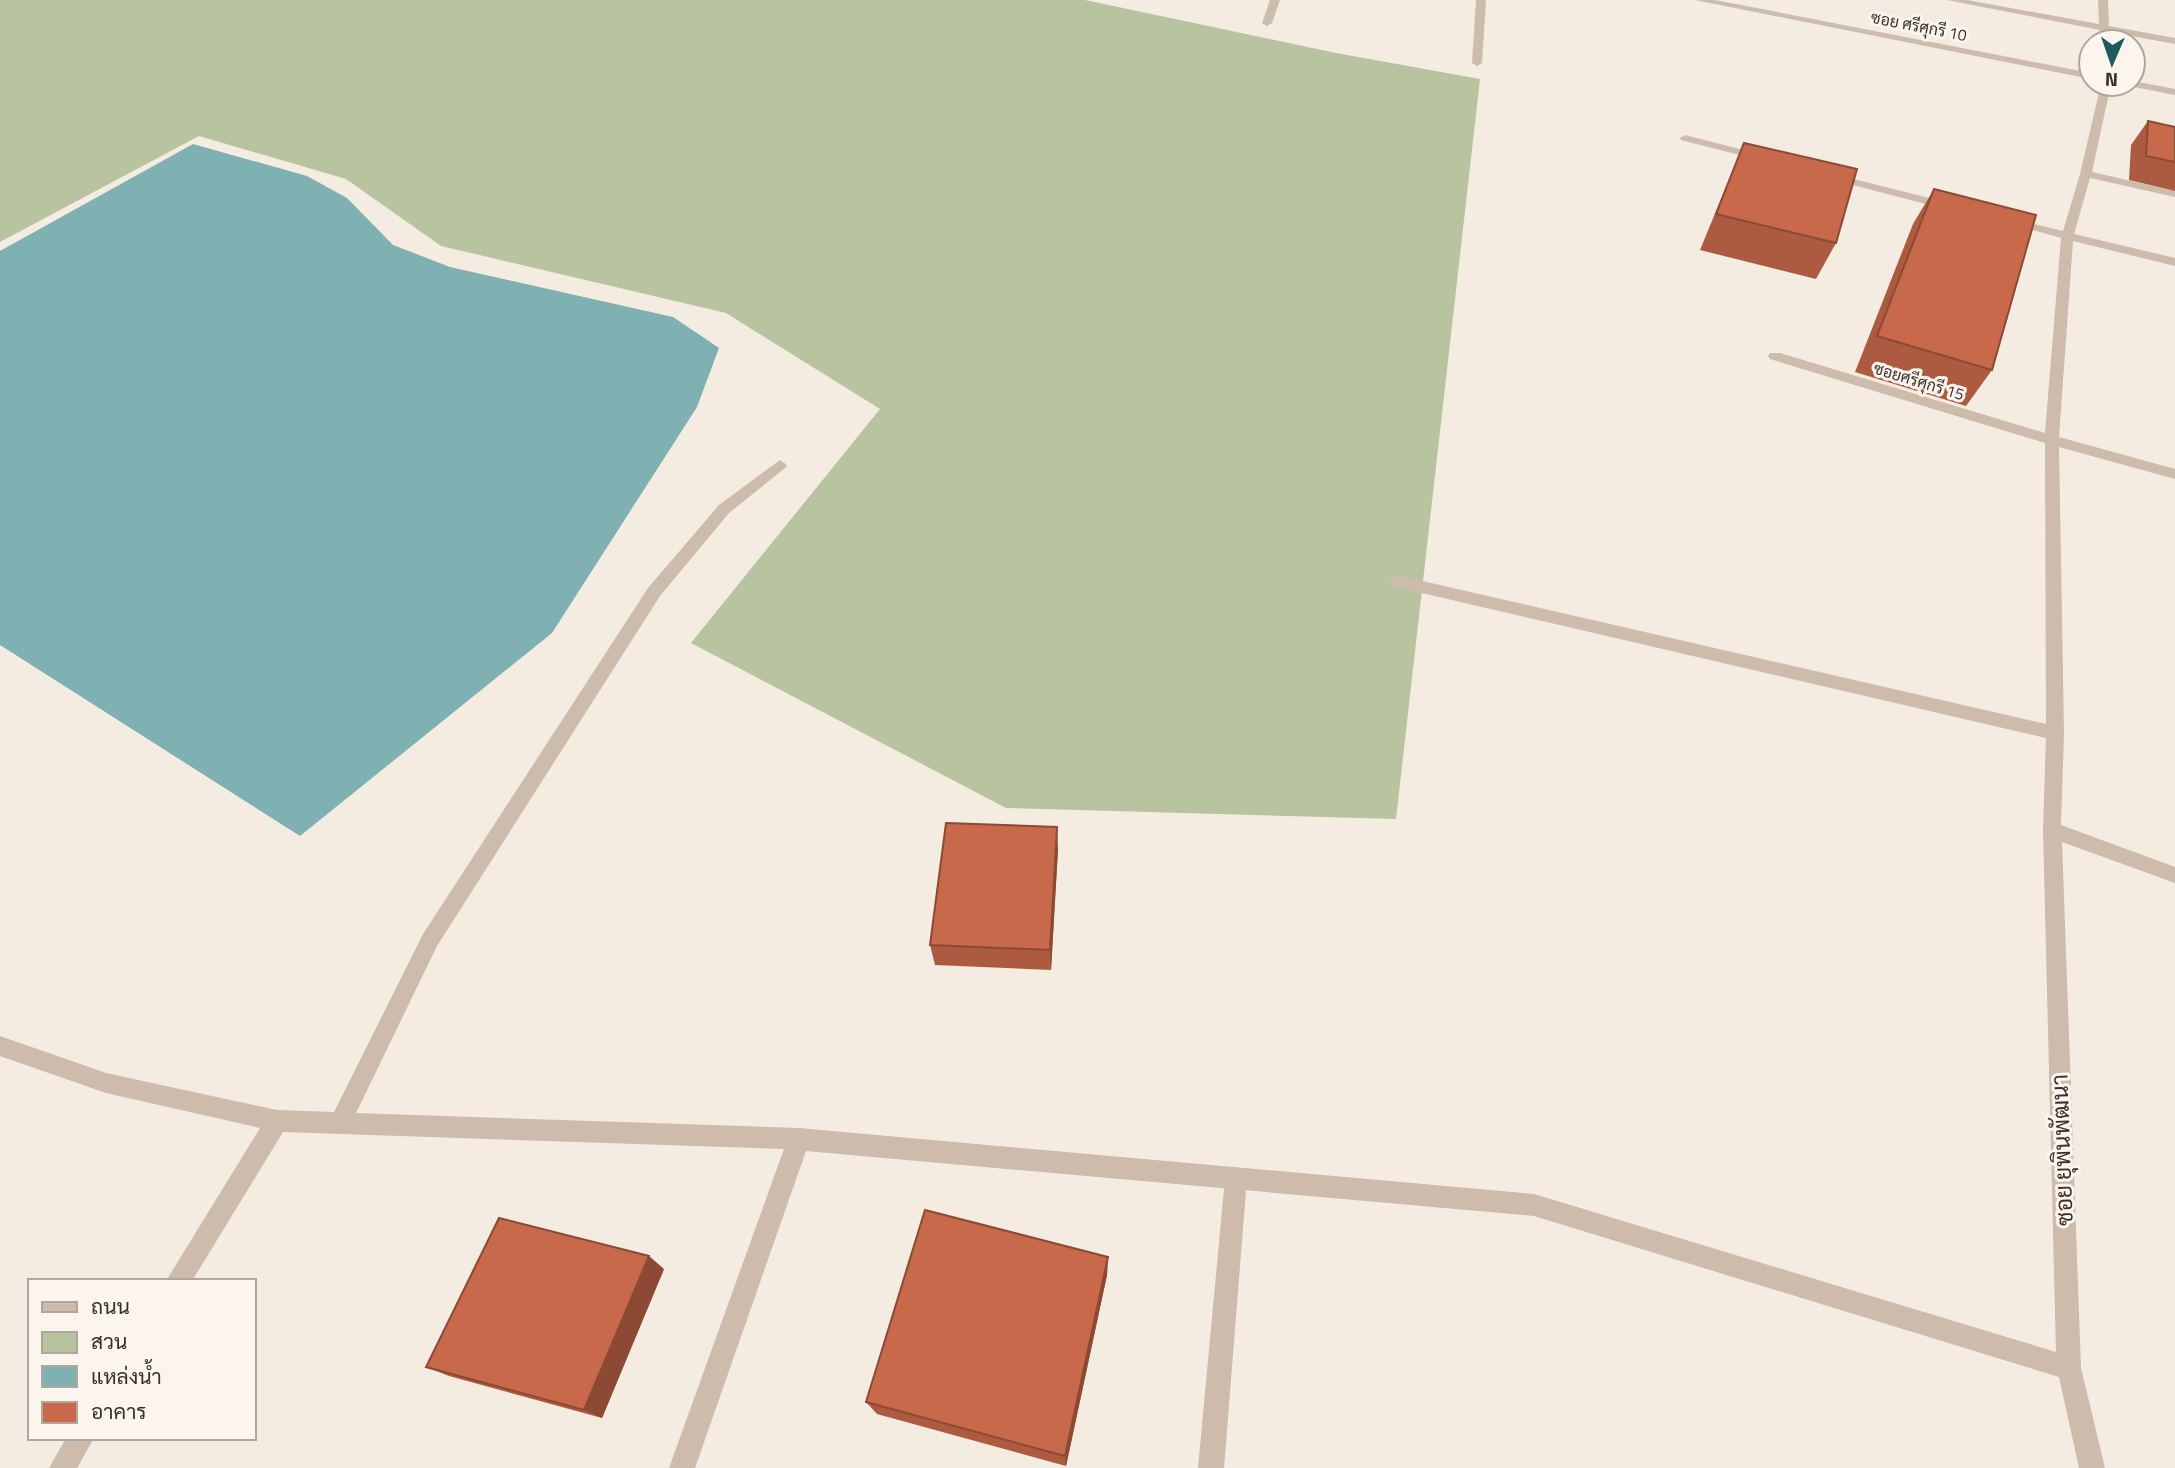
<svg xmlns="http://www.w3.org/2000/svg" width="2175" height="1468" font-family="'Titillium Web',Sarabun,sans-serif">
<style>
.green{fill:#b8c4a0}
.water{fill:#7fb0b2}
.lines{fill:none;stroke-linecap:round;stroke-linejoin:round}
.service{fill:#cdbbac;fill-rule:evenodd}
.minor{fill:#cdbbac;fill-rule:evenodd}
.wall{fill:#ac5a40}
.shaded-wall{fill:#8c4a34}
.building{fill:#c8694b;stroke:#8c4a34;stroke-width:2}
.labels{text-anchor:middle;stroke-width:6;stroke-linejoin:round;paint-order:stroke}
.far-street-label{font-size:16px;fill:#3b302b;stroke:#fbf5ee}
.near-street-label{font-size:23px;fill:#3b302b;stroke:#fbf5ee}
</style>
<rect width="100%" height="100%" fill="#f4ebe1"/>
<path class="green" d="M0 0H1085L1336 53 1480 79 1396 819 1006 808 691 643 880 409 726 313 441 246 346 179 199 136 0 242Z"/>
<path class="water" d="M193 144 307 176 347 198 393 245 450 267 673 317 719 348 697 407 552 633 300 836 0 645V251Z"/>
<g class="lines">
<path class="service" d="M1236 1167 1244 1170 1247 1178 1224 1468H1198L1225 1178 1228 1170Z"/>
<path class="minor" d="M1270 0H1280L1272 23 1267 26 1262 23Z
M1476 0H1486L1482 63 1477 66 1472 63Z
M1695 0H1715L2091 73V79Z
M1947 0H1967L2099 24 2098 0H2108L2109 26 2175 38V44L2109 32 2110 42H2100V30Z
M2133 81 2175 89V95L2129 86 2128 84H2133Z
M2101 84H2111L2092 172 2175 191V197L2090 178 2074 234 2175 258V266L2073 241 2059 437 2175 469V479L2059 447 2064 733 2061 825 2175 867V883L2062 842 2081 1368 2105 1468H2079L2059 1377 1534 1216 806 1151 695 1468H669L784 1149 283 1132 192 1281H166L260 1128 106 1093 0 1056V1036L106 1073 277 1110 334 1112 423 934 648 588 719 505 780 460 787 465 785 468 729 513 660 596 437 946 356 1113 799 1128 1534 1194 2056 1352 2043 830 2046 738 1396 587 1388 581 1396 575 2046 724 2045 443 1770 359 1768 356 1770 353H1780L2045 433 2061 238 2004 222 2010 218 2063 231 2080 174Z
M1685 135 1767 156 1769 158 1763 161 1681 140 1680 138Z
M1830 173 1953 204 1955 206 1949 210 1826 178 1824 176Z
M66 1438H94L77 1468H49Z"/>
</g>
<path class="wall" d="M2148 121 2175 127V191L2129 180 2131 145Z
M1744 143 1836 243 1816 279 1700 250Z
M1934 189 1992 370 1966 406 1855 372 1913 224Z
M1058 849 1051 970 935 965 930 945Z
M1108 1257 1107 1275 1066 1466 877 1414 866 1402Z
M664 1269 602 1418 449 1376 426 1367Z"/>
<path class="shaded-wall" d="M1057 827 1058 849 1051 970 1050 950Z
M649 1256 664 1269 602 1418 584 1410Z
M1108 1257 1107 1275 1066 1466 1065 1456Z"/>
<path class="building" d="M2148 121 2175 127V162L2146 156Z
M1744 143 1857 169 1836 243 1716 214Z
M1934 189 2036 215 1992 370 1877 336Z
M946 823 1057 827 1050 950 930 945Z
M925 1210 1108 1257 1065 1456 866 1402Z
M499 1218 649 1256 584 1410 426 1367Z"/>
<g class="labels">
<g class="far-street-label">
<text transform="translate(1919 26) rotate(11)" y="6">ซอย ศรีศุกรี 10</text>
<text transform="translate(1919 381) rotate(17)" y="6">ซอยศรีศุกรี 15</text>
</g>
<g class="near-street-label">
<text transform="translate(2062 1150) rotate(-92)" y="8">ซอย ยุพินพัฒนา</text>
</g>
</g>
<rect x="28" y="1279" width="228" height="161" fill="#fbf5ee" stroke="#aea6a0" stroke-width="2"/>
<rect x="42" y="1302" width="35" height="10" fill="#cdbbac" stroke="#aea6a0" stroke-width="2"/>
<text x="91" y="1314" font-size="21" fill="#3b302b">ถนน</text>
<rect x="42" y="1332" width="35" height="21" fill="#b8c4a0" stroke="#aea6a0" stroke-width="2"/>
<text x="91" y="1349" font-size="21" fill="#3b302b">สวน</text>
<rect x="42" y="1366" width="35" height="21" fill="#7fb0b2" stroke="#aea6a0" stroke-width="2"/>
<text x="91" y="1384" font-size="21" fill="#3b302b">แหล่งน้ำ</text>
<rect x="42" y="1402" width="35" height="21" fill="#c8694b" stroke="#aea6a0" stroke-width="2"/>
<text x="91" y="1419" font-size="21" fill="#3b302b">อาคาร</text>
<g transform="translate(2112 63) rotate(182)"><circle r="33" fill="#fbf5ee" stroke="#aea6a0" stroke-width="2"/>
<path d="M0-5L12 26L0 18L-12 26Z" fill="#1f5a5e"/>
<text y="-10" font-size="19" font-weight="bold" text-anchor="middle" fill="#3b302b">N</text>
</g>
</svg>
